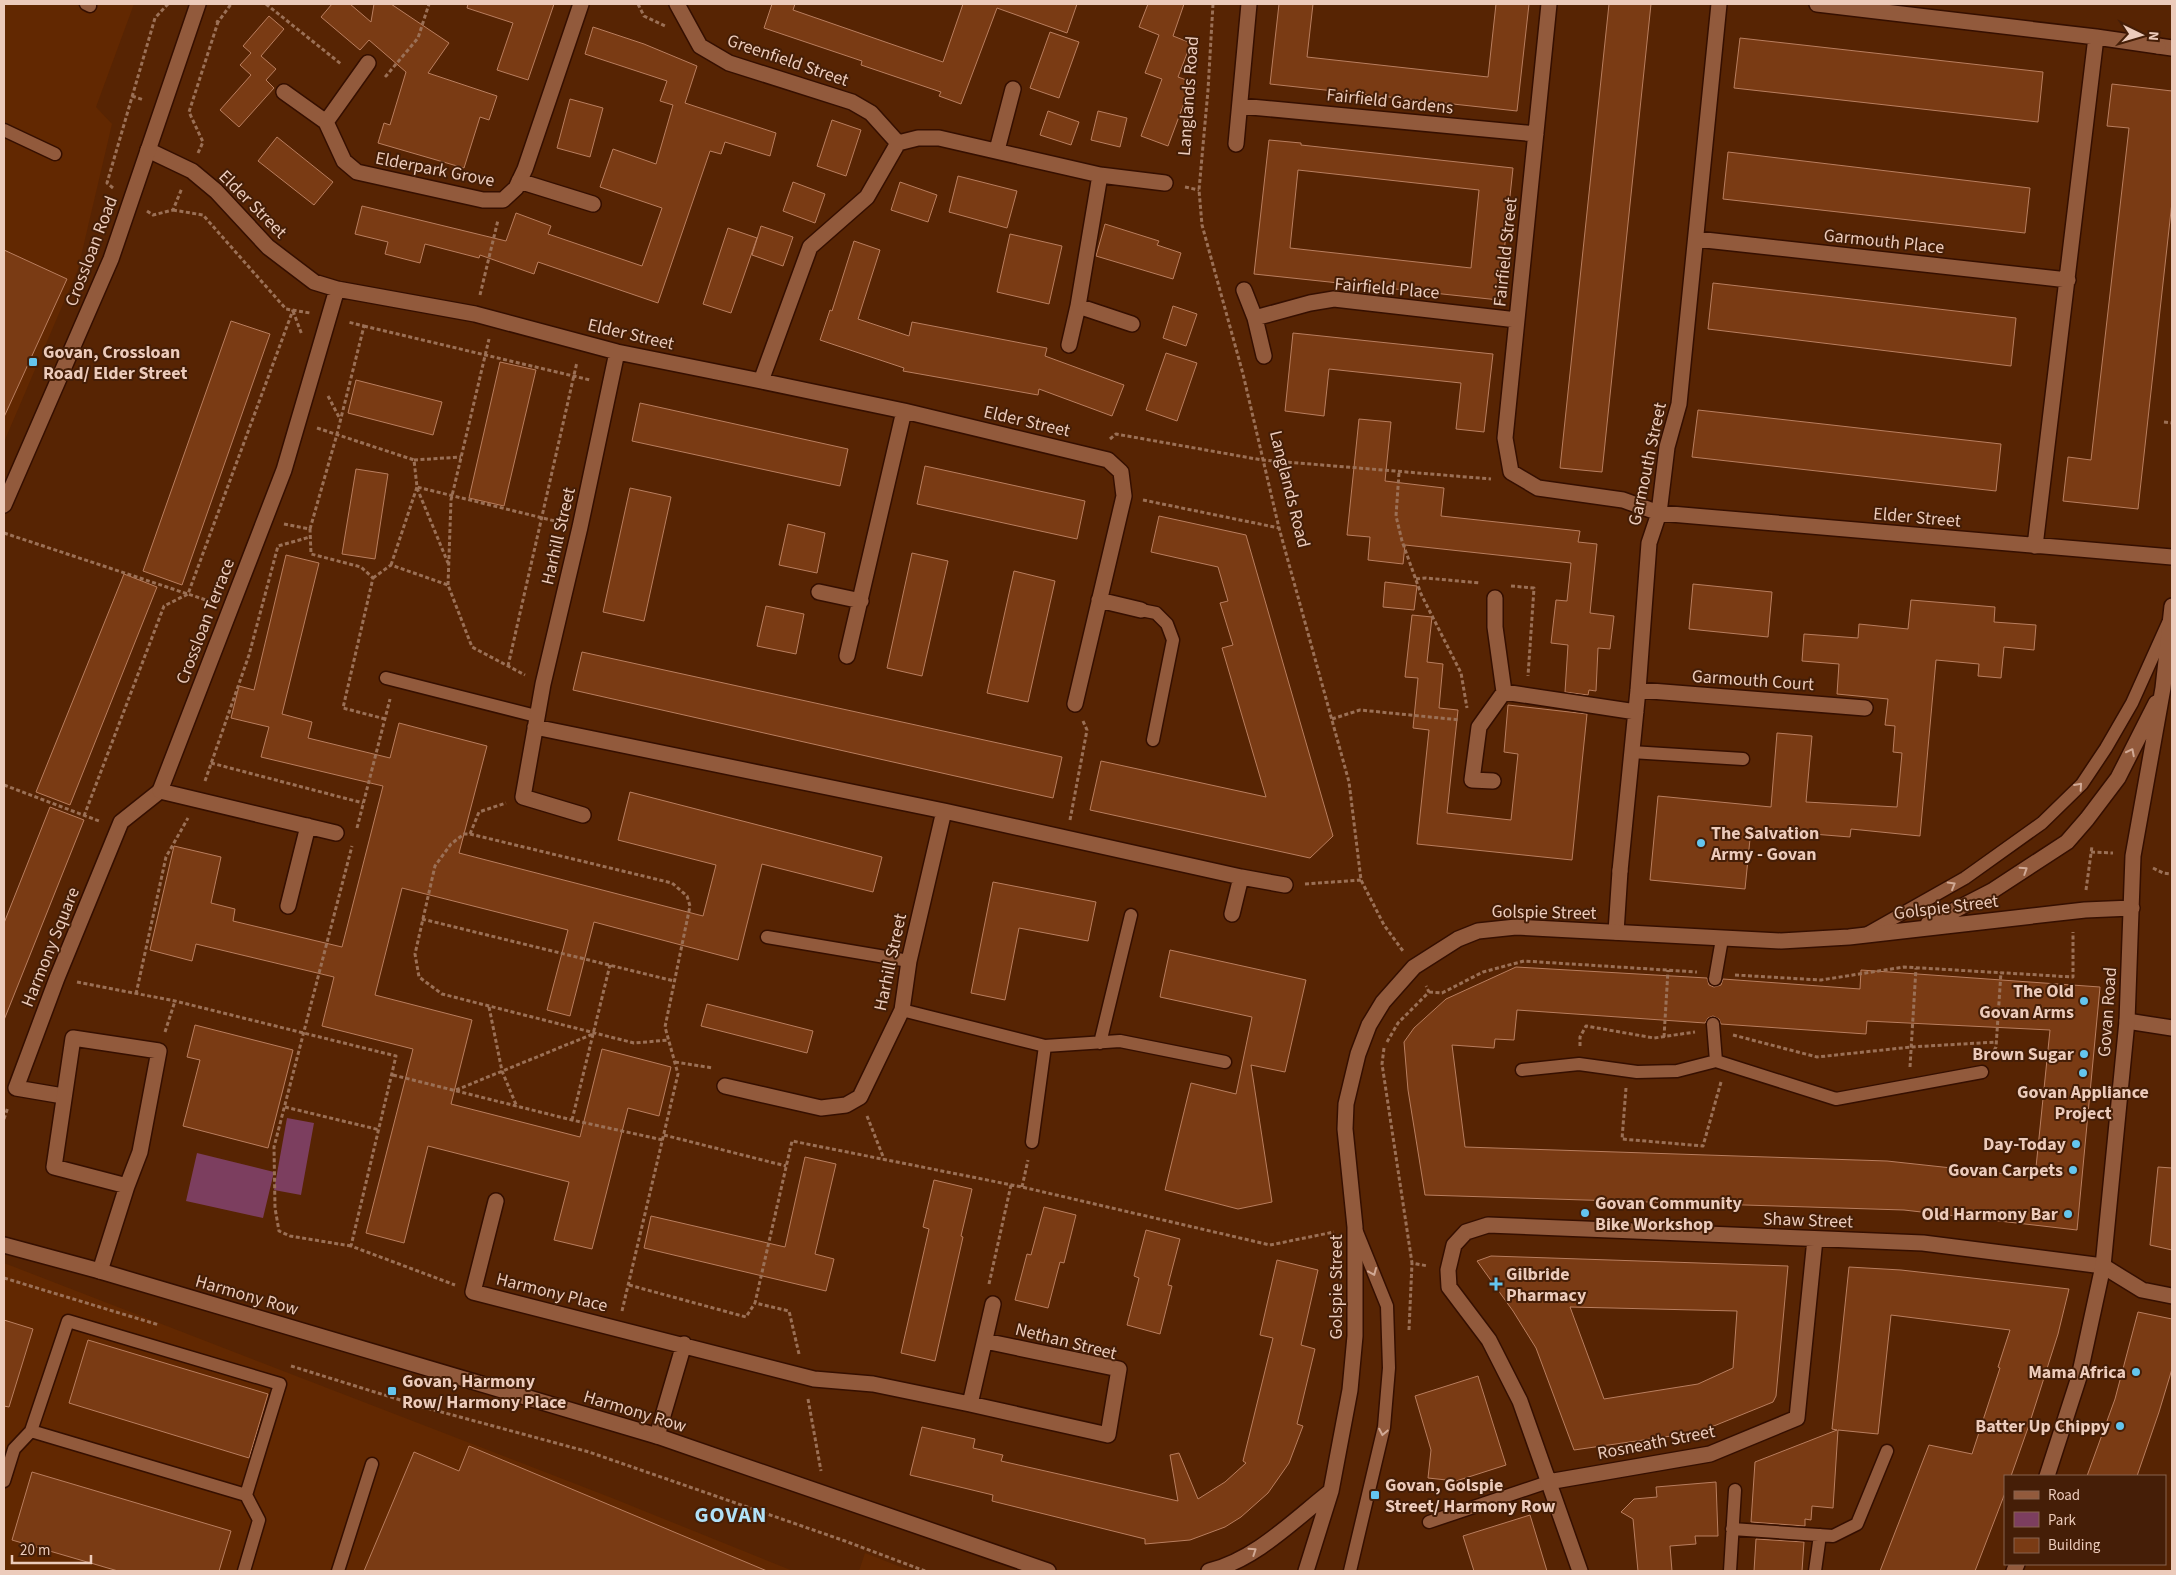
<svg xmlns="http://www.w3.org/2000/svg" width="2176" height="1575" font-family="'Source Sans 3',sans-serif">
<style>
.built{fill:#622801}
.green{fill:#7c3e5f}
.building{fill:#7a3b14;stroke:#b97e5f;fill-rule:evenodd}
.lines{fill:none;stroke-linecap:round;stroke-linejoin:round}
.service-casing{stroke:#350f00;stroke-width:15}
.pedestrian-casing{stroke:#350f00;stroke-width:18}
.minor-casing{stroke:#350f00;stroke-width:18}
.tertiary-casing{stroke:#350f00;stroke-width:18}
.path{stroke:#9b7056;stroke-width:3;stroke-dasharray:4 2.5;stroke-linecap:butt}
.service{stroke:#925a3c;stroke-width:12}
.pedestrian{stroke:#925a3c;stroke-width:15}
.minor{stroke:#925a3c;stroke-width:15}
.tertiary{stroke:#925a3c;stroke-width:15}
.oneway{stroke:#d1a995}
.poi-dot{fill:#64c5ee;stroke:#451e07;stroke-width:2}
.labels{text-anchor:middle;stroke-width:4;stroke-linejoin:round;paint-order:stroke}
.street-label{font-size:18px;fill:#eccbbb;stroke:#451e07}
.poi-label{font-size:18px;font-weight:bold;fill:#eccbbb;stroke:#451e07;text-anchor:end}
.district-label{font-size:22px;font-weight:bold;letter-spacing:1px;fill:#b0e1f8;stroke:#451e07}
</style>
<rect width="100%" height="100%" fill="#572403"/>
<path class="built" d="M4 4H134L96 107 112 124 78 269 4 442Z
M4 1263 612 1498 793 1571H4Z
M865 1553 911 1571H859Z"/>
<path class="green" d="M287 1118 314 1123 301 1195 274 1190Z
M197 1153 274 1172 263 1218 186 1201Z"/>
<path class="building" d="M332 4H350L371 22 374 4H391L449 43 428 73 497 96 489 120 480 117 464 168 378 143 384 123 390 125 406 72 369 40 360 50 321 17Z
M468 4H554L528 80 497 70 513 23 467 8Z
M772 4H795L793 10 943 62 963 4H1077L1067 33 997 8 961 104 939 96 941 92 861 65 862 61 764 28Z
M1148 4H1184L1173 36 1191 43 1178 77 1192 82 1168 146 1141 136 1162 79 1145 73 1159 35 1139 27Z
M1279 4H1313L1307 57 1488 77 1496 4H1529L1517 111 1270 84Z
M1609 4H1651L1602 472 1560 468Z
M269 16 284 29 261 56 276 69 266 80 274 88 239 127 220 110 251 75 240 65 251 53 243 46Z
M593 27 644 44 697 66 685 103 776 133 770 156 725 142 721 154 710 151 658 303 538 262 534 274 480 255 479 258 425 244 420 263 385 254 388 242 355 234 362 206 506 241 516 213 551 226 548 234 642 266 662 208 600 187 613 149 656 164 673 105 660 101 667 81 585 54Z
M1050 32 1079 42 1059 98 1030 88Z
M1740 38 2043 72 2038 122 1734 88Z
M2112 84 2172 91V202L2138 509 2063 501 2068 457 2091 460 2129 128 2107 126Z
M570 99 603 108 590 157 557 148Z
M1048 111 1079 122 1071 145 1040 135Z
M1098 111 1127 118 1120 147 1091 140Z
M832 120 861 130 846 176 817 166Z
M277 137 333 182 314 205 258 161Z
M1269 140 1301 143V145L1513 168 1499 300 1254 274ZM1298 170 1479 190 1471 268 1290 248Z
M1728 152 2030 188 2025 233 1723 199Z
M958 176 1017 191 1007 228 949 212Z
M793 182 825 194 815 223 783 211Z
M900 182 937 195 928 222 891 210Z
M1105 224 1159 241 1157 245 1181 253 1173 279 1096 256Z
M761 226 793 237 783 266 752 255Z
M728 228 757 238 731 313 703 304Z
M1010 234 1062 246 1049 304 997 292Z
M854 241 880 250 858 319 909 336 912 322 1047 348 1045 356 1124 385 1112 416 1039 389 1038 395 903 371 904 368 820 340 830 310 832 311Z
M4 250 67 279 4 417Z
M1713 283 2016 318 2011 366 1708 329Z
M1173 306 1197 314 1186 346 1163 338Z
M231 321 270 334 182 585 143 571Z
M1293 333 1493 354 1484 432 1456 429 1461 383 1329 369 1324 416 1285 411Z
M1166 353 1197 363 1177 421 1146 410Z
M500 362 536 370 504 506 469 498Z
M356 380 442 402 433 435 348 413Z
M640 403 848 449 840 486 632 441Z
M1698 410 2001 444 1996 491 1692 457Z
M1359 419 1391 422 1385 481 1444 488 1441 516 1580 531 1578 542 1597 544 1590 613 1614 616 1610 649 1598 648 1596 691 1589 690 1588 695 1565 692 1568 645 1551 643 1556 600 1567 601 1571 563 1405 545 1403 564 1368 560 1370 537 1347 535Z
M925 466 1085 501 1077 539 917 504Z
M356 469 388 474 375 559 342 554Z
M630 488 671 497 644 621 603 612Z
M1159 516 1246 535 1333 836 1310 858 1090 810 1101 761 1266 797 1222 648 1233 645 1220 603 1228 601 1218 567 1151 552Z
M788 524 825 533 817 573 779 565Z
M912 553 948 561 922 676 887 668Z
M286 555 319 563 282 714 312 722 308 738 390 758 399 723 487 746 459 853 703 916 716 865 618 840 630 792 882 857 873 892 762 864 738 960 594 922 570 1016 547 1010 568 930 402 888 375 995 472 1020 451 1104 580 1137 602 1049 671 1067 659 1116 628 1108 592 1249 554 1240 569 1182 428 1146 404 1243 366 1233 413 1049 322 1026 334 977 196 944 192 961 150 950 174 846 221 857 211 903 235 909 233 921 342 947 383 786 261 757 269 727 231 718 239 686 254 690Z
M1014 571 1055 581 1028 702 987 693Z
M124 574 157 587 70 805 36 792Z
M1385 582 1417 586 1414 610 1383 607Z
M1693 584 1772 592 1768 637 1689 629Z
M1911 600 1995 607 1994 622 2036 625 2034 650 2004 647 2001 678 1978 676 1979 664 1936 660 1920 836 1851 829 1850 837 1751 829 1745 889 1650 880 1658 796 1771 807 1777 733 1812 736 1806 802 1897 807 1902 753 1893 752 1895 726 1885 725 1888 699 1837 694 1839 664 1802 661 1804 634 1858 638 1859 624 1908 629Z
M766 606 804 614 796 654 757 646Z
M1412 615 1432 617 1427 662 1443 664 1439 708 1458 710 1447 813 1511 820 1518 754 1504 752 1508 705 1587 714 1572 860 1417 844 1429 730 1413 728 1418 678 1405 677Z
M582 652 1062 757 1053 798 573 690Z
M50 807 84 820 4 1020V923Z
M993 882 1096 902 1088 941 1019 928 1005 1000 971 993Z
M1170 950 1306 980 1285 1072 1251 1065 1272 1202 1238 1209 1165 1190 1191 1083 1236 1094 1252 1017 1160 997Z
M1516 967 1707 978 1709 985 1714 987 1721 985 1723 979 1860 989 1861 970 2100 987 2077 1230 1904 1210 1425 1195 1408 1090 1404 1042 1414 1028 1446 999ZM1517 1010 1705 1023 1708 1018 1713 1016 1719 1019 1721 1024 1866 1034 1867 1021 2050 1030 2035 1177 1887 1161 1465 1147 1452 1045 1494 1048 1495 1039 1514 1040Z
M707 1004 813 1031 807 1053 701 1026Z
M195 1025 293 1050 268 1148 183 1126 200 1060 187 1057Z
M805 1157 836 1164 815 1254 834 1259 826 1291 644 1248 651 1216 785 1247Z
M2158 1167 2172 1168V1250L2150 1245Z
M934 1180 972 1189 961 1236 963 1237 935 1361 901 1353 929 1229 923 1227Z
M1044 1207 1076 1215 1064 1263 1060 1262 1048 1308 1015 1300 1027 1254 1031 1255Z
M1146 1230 1180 1239 1168 1285 1172 1286 1160 1334 1127 1325 1139 1278 1134 1276Z
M1491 1256 1788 1266 1776 1396 1773 1402 1699 1432 1574 1450 1536 1348 1513 1311 1477 1261ZM1570 1307 1737 1311 1733 1368 1698 1384 1604 1399Z
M1277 1260 1318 1270 1301 1345 1315 1349 1297 1424 1303 1426 1289 1463 1268 1493 1241 1517 1225 1527 1190 1540 1145 1544V1539L992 1501 993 1495 910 1475 922 1427 975 1439 973 1448 1003 1455 1001 1461 1178 1501 1170 1455 1179 1453 1198 1499 1225 1482 1246 1463 1243 1461 1273 1338 1260 1335Z
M1849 1267 1901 1270 2069 1289 2058 1334 2029 1425 2011 1476H2005V1493L1975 1571H1880L1929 1445 1972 1454 2000 1368 1998 1367 2010 1330 1891 1315 1878 1434 1838 1430 1833 1508 1812 1506 1811 1520 1805 1519V1526L1751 1522 1755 1462 1837 1430 1832 1429Z
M2138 1312 2172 1319V1369L2159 1412 2137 1476H2087L2115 1399Z
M4 1320 33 1329 9 1407 4 1406Z
M88 1340 268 1394 249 1458 69 1403Z
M1478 1376 1506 1465 1456 1481 1428 1478 1431 1450 1415 1396Z
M469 1446 767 1571H364L414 1452 459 1471Z
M32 1472 231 1531 219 1571H118L12 1540Z
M1716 1482 1718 1536H1695L1696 1544 1670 1546 1672 1571H1638L1633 1519 1621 1512 1634 1499 1657 1497 1656 1487Z
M1530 1515 1547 1571H1474L1463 1536Z
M1756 1539 1804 1542 1802 1571H1754Z"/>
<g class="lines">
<defs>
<path id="service" d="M86 4 90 6
M4 130 55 154
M1141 610 1156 613 1167 624 1173 640 1153 740
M386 678 536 716
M1631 752 1743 759
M1866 934 1965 878 2042 823 2082 784 2106 748 2132 703 2168 623
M767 937 909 961
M1715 979 1722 939
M902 1010 1045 1046 1032 1142
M1713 1024 1716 1061
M1100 1043 1131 915
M1045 1046 1120 1041 1225 1062
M1522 1070 1579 1064 1637 1072 1677 1071 1716 1061 1836 1099 1982 1072
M31 1431 68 1321 280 1384 246 1495
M4 1481 14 1449 31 1431 246 1495 259 1520 244 1571
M1429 1522 1548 1482
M1732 1529 1833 1536 1857 1524 1887 1451
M338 1571 372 1464
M1350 1571 1384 1427 1389 1368 1387 1306 1357 1232
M1730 1571 1735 1490
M1815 1571 1820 1535"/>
<path id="pedestrian" d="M2158 46 2172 48
M1616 932 1620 871
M63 1096 16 1088 57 978 121 822 160 791"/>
<path id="minor" d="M677 4 700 46 729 63 852 102 871 113 898 143
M1549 4 1505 438 1511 472 1538 488 1623 500 1659 513 2172 557
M1817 4 2096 37 2158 46
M284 92 326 122 344 161 357 172 483 200H503L516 188 525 169 581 4
M1240 106 1536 134
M326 122 368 63
M1236 144 1249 4
M148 150 192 171 216 191 268 247 314 282 337 289 475 314 617 352 761 381 904 411 1108 460 1121 472 1124 496 1075 704
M997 150 1013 89
M519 181 593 204
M1696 239 2068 280
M1244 290 1255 318 1264 356
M1078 306 1132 324
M1255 318 1310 303 1334 299 1517 320
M1069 345 1078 306 1100 175
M761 381 810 247 867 197 898 143 918 138H939L1100 175 1165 183
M2035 546 2096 37
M819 592 861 601
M1099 600 1141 610
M847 656 904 411
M1638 690 1865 708
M1504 692 1636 712
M535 727 944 811 909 961 902 1010 860 1097 846 1105 821 1108 725 1086
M1493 781 1472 780 1479 727 1504 692 1495 627V598
M944 811 1241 877 1285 885
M583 815 523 797 543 684 580 527 617 352
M336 833 160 791 284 470 337 289
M1620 871 1638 690 1649 543 1659 513 1667 447 1679 404 1719 4
M288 906 308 826
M1232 914 1241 877
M2127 1021 2172 1028
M496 1201 473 1292 814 1379 873 1384 970 1404
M100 1271 127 1186 140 1152 159 1051 73 1038 54 1167 127 1186
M985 1341 1119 1369 1108 1435 970 1404 993 1304
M657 1436 684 1344
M1548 1482 1710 1454 1797 1418 1815 1239
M1580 1571 1520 1401 1489 1340 1449 1287 1448 1270 1454 1245 1466 1232 1488 1225 1923 1243 2103 1266 2142 1290 2172 1296"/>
<path id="tertiary" d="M4 505 111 259 198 4
M1928 924 1992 891 2067 842 2087 819 2118 778 2156 703
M4 1245 100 1271 657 1436 1048 1571
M2047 1476 2079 1377 2103 1266 2127 1021 2133 856 2163 688 2172 606
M1209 1571C1255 1560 1294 1520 1331 1491
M1306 1571 1331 1491 1350 1390 1355 1336V1227L1345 1129 1346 1104 1358 1054 1369 1025 1383 1002 1414 967 1458 939 1478 931 1516 927 1781 941 1849 937 2085 910 2132 908
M2014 1571 2017 1564"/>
</defs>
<use href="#service" class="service-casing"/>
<use href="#pedestrian" class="pedestrian-casing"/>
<use href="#minor" class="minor-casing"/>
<use href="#tertiary" class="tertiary-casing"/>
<path class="path" d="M266 4 341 64
M638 4 644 16 665 26
M1213 4 1208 90 1199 190 1202 225 1243 374 1279 528 1349 782 1361 880 1384 925 1403 951
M216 21 218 22 231 4
M385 75 386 76 418 38 429 4
M132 96 144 100
M198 153 203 142 189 112 218 22
M1185 187 1199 190
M113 188 107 183 155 18 168 4
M173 210 203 215 286 309 310 313
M147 211 153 215 173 210 182 188
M480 295 498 220
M293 311 302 335
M364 326 590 380
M328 396 340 419
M2164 422 2172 423
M317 428 414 460 417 487 559 522
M1110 439 1116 434 1262 460 1491 479
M414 460 461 457
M1399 473 1396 516 1402 541 1421 594 1461 673 1467 708
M417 488 448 563
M1143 500 1279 528
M284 524 310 529 311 554 361 567 373 578 343 708 385 719
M310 529 337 434 364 326 348 322
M4 533 212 602
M391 565 417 487
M373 578 391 565 448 585 472 647 525 675
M1416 579 1426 578 1480 583
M448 585 451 500 489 339
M1511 586 1534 588 1528 676
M508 666 577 362
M1332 719 1360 710 1460 720
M211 763 363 803
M205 781 249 655 278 546 310 537
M4 785 99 821
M84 816 164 606 188 594 293 310
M1070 820 1087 730 1083 721
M357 828 390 699
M470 834 479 812 506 803
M2091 852 2113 853
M2153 868 2163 873 2172 874
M1305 884 1361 880
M2086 890 2092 846
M422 919 674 981
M1735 975 1821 980 1904 967 2073 977V932
M77 982 175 1001 396 1056 351 1246 455 1285
M1429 992 1442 993 1483 972 1524 961 1697 972
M136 994 166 857 188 818
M489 1007 502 1071 517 1107
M165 1032 175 1001
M1733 1035 1817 1057 1911 1047 1996 1042
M1664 1037 1668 970
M1387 1042 1398 1023 1429 992 1426 986
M1580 1046V1037L1586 1026 1654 1038 1695 1032
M1384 1048 1382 1064 1412 1263 1428 1266
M1991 1056 1996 1047 2001 972
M675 1062 713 1068
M1910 1067 1916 968
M393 1075 572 1120 663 1140
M1626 1088 1622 1139 1703 1146 1721 1082
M456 1090 593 1034
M285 1107 380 1130
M867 1116 884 1159
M4 1119 8 1107
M572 1120 610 965
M664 1135 786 1166
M1022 1187 1028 1160
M351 1246 290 1236 279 1231 275 1208 274 1147 352 846
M4 1278 159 1325
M989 1284 1011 1185
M629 1285 746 1317 755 1303
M622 1311 678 1074 665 1027 690 906 687 896 672 883 470 834H464L451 844 435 866 415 954 419 977 442 994 634 1043 669 1040
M1409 1330 1412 1263
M799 1354 789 1311 755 1303 792 1141 1022 1187 1270 1245 1334 1232
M291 1366 423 1407 589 1452 845 1541 925 1571
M808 1399 821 1471"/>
<use href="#service" class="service"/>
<use href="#pedestrian" class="pedestrian"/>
<use href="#minor" class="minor"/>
<use href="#tertiary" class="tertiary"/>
</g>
<defs><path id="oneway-chevron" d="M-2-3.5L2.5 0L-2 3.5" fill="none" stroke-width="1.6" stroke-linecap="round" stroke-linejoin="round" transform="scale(1.25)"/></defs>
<g class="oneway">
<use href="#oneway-chevron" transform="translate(2131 752) rotate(-63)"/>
<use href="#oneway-chevron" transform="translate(2079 786) rotate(-48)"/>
<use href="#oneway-chevron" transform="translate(2024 870) rotate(-33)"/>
<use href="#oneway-chevron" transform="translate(1952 885) rotate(-30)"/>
<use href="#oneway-chevron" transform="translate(1373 1272) rotate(67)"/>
<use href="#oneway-chevron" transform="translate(1383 1432) rotate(101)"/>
<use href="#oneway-chevron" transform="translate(1253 1551) rotate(-34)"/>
</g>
<g class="poi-dot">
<rect x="28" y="357" width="10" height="10" rx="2.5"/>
<circle cx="1701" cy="843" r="5"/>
<circle cx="2084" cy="1001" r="5"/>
<circle cx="2084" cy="1054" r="5"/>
<circle cx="2083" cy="1073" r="5"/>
<circle cx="2076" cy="1144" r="5"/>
<circle cx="2073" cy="1170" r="5"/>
<circle cx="1585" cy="1213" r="5"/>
<circle cx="2068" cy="1214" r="5"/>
<path d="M1493.5 1276.5h5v5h5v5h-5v5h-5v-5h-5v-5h5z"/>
<circle cx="2136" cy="1372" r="5"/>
<rect x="387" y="1386" width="10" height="10" rx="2.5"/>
<circle cx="2120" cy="1426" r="5"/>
<rect x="1370" y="1490" width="10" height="10" rx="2.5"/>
</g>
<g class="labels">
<g class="street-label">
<text transform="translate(788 60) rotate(19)" y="6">Greenfield Street</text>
<text transform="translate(1188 96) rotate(-86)" y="6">Langlands Road</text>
<text transform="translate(1390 101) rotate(6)" y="6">Fairfield Gardens</text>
<text transform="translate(435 169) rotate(11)" y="6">Elderpark Grove</text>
<text transform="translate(253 204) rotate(45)" y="6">Elder Street</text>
<text transform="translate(1884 241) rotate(6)" y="6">Garmouth Place</text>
<text transform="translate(91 251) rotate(-69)" y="6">Crossloan Road</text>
<text transform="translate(1505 252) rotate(-84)" y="6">Fairfield Street</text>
<text transform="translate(1387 288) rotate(5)" y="6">Fairfield Place</text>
<text transform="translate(631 334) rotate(13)" y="6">Elder Street</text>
<text transform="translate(1027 421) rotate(13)" y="6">Elder Street</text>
<text transform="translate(1647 464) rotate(-78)" y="6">Garmouth Street</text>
<text transform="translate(1290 489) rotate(76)" y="6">Langlands Road</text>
<text transform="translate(1917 517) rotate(5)" y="6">Elder Street</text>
<text transform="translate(558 536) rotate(-77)" y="6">Harhill Street</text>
<text transform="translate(205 621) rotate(-69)" y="6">Crossloan Terrace</text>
<text transform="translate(1753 680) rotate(4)" y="6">Garmouth Court</text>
<text transform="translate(1946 907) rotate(-7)" y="6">Golspie Street</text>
<text transform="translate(1544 912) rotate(1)" y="6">Golspie Street</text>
<text transform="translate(50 947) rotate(-68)" y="6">Harmony Square</text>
<text transform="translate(890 962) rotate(-78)" y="6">Harhill Street</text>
<text transform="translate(2107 1012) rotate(-86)" y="6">Govan Road</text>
<text transform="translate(1808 1220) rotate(2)" y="6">Shaw Street</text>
<text transform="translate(1336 1287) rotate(-90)" y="6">Golspie Street</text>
<text transform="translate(552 1292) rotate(14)" y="6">Harmony Place</text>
<text transform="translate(247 1295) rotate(16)" y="6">Harmony Row</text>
<text transform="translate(1066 1341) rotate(14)" y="6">Nethan Street</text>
<text transform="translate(635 1411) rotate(17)" y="6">Harmony Row</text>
<text transform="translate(1656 1442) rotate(-11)" y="6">Rosneath Street</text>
</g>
<g class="poi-label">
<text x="43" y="358" text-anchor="start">Govan, Crossloan<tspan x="43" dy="21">Road/ Elder Street</tspan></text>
<text x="1711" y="839" text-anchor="start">The Salvation<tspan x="1711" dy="21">Army - Govan</tspan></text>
<text x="2074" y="997">The Old<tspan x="2074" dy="21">Govan Arms</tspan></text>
<text x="2074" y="1060">Brown Sugar</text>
<text x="2083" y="1098" text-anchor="middle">Govan Appliance<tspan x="2083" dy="21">Project</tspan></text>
<text x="2066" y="1150">Day-Today</text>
<text x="2063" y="1176">Govan Carpets</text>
<text x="1595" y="1209" text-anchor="start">Govan Community<tspan x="1595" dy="21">Bike Workshop</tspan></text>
<text x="2058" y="1220">Old Harmony Bar</text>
<text x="1506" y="1280" text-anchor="start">Gilbride<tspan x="1506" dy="21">Pharmacy</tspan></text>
<text x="2126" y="1378">Mama Africa</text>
<text x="402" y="1387" text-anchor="start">Govan, Harmony<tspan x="402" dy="21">Row/ Harmony Place</tspan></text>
<text x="2110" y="1432">Batter Up Chippy</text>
<text x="1385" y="1491" text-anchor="start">Govan, Golspie<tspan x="1385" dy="21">Street/ Harmony Row</tspan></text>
</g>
<g class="district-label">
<text x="731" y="1522">GOVAN</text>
</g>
</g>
<rect width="2176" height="1575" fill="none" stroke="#eccbbb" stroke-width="10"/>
<rect x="2004" y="1475" width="162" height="90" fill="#451e07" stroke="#88634f"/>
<rect x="2014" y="1491" width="25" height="8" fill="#925a3c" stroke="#88634f"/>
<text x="2048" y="1500" font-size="15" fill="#eccbbb">Road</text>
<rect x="2014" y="1512" width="25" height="15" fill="#7c3e5f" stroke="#88634f"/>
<text x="2048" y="1525" font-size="15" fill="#eccbbb">Park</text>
<rect x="2014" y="1538" width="25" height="15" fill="#7a3b14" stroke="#88634f"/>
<text x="2048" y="1550" font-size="15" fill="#eccbbb">Building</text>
<g transform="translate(2141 35) rotate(95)" stroke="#451e07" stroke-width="4" paint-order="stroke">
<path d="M0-4L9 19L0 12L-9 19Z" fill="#eccbbb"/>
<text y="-8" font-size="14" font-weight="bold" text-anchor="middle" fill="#eccbbb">N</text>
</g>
<path d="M12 1555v8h79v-8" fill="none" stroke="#eccbbb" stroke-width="2.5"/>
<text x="20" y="1555" font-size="15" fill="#eccbbb" stroke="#451e07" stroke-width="4" paint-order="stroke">20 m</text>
</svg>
